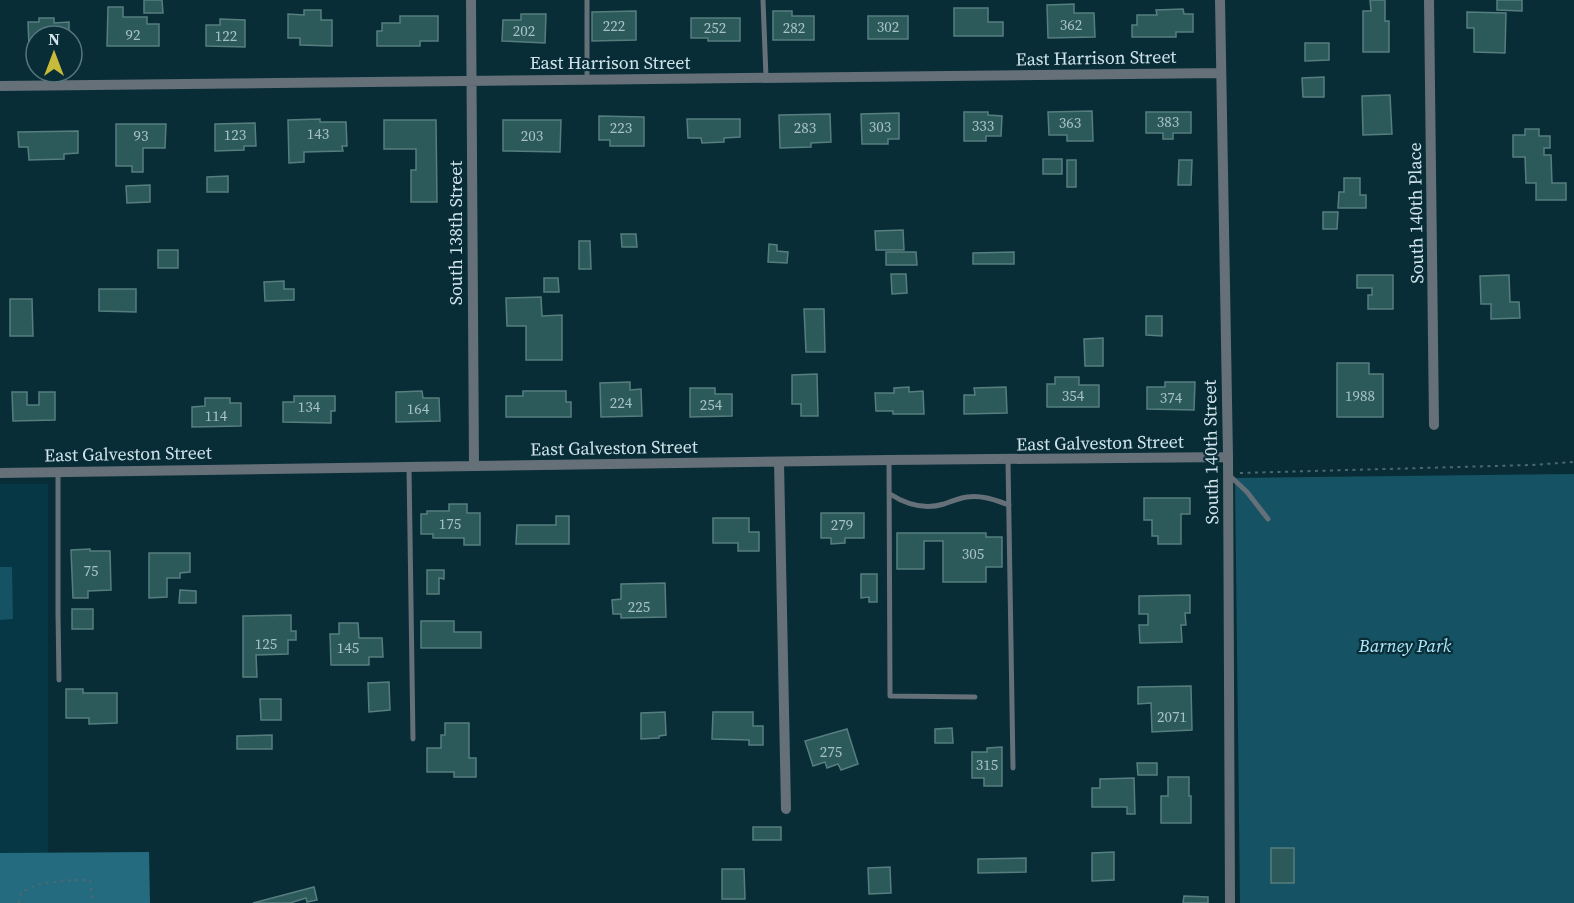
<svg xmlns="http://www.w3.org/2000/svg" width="1574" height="903" font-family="'Source Serif 4',serif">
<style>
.built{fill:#053745}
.green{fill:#155263}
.forest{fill:#246b7f}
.building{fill:#2c5a5b;stroke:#567e7e;stroke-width:1.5}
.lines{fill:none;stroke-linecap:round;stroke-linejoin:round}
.path{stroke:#4a6972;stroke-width:2;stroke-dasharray:3 4.5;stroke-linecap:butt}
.lane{stroke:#657079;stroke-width:5}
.street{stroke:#657079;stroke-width:10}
.labels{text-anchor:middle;stroke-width:4.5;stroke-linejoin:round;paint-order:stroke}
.number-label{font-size:15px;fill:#a7c1c6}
.street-label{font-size:18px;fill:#d0e3ea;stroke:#082d37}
.park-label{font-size:18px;font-style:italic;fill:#b2e9fd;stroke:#082d37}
</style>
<rect width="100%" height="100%" fill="#082d37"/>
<path class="built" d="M0 484H48V853H0Z"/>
<path class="green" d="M1574 474V903H1240L1235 478Z
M0 567H12L13 619 0 620Z"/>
<path class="forest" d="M149 852 150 903H0V853Z"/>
<path class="building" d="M144 0H162L163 13H144Z
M1370 0H1385V21H1389V52H1363V11H1371Z
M1497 0H1522V11L1497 10Z
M1074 4V13H1094L1095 37 1048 38 1047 5Z
M108 7H123V17H147V24H159V46H107Z
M954 8H988V22H1003V36H954Z
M1183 9 1184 14H1193V32H1176V37H1132V25H1137V15H1157L1156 10Z
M304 10H321V20H332V46L300 45V38H288V14L304 15Z
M636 11V40L592 41V12Z
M773 11H792V16H814V40H773Z
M1467 12 1506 13 1505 53 1474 52V28H1467Z
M521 14H546L545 43 502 41 503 20H521Z
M400 16H438V41H420V46H377V31H382V23H400Z
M868 16H908V39H868Z
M39 18H54V23L69 22V36H36V46H29L28 22H39Z
M691 18H740V41H708V38H691Z
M220 19 245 20V47L206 46V25H220Z
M1305 43H1329V60L1305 61Z
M1324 77V97H1303L1302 78Z
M1390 95 1392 134 1363 135 1362 96Z
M1092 111 1093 141H1067V135H1049L1048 112Z
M964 112H988V115L1002 116 1001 136H986V141H964Z
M1146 112H1191V133H1173V139H1163V133H1146Z
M899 113V139H888V144H862L861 114Z
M830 114 831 142 811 143V147L780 148 779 115Z
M599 116 644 117V146H610V140H599Z
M320 119V122H346L347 146H342L343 151 304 152V162L289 163 288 120Z
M687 119H740V137L724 138V142L702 143 701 138H688Z
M384 120H436L437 202H411V170H416V149H384Z
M503 120H561L560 152 503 151Z
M255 123 256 146H244V150L215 151V124Z
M116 124H166L165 148H143V172H132V166H116Z
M1525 129H1539V136H1550V148H1544V155H1551L1552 183H1566V200H1536V183H1526L1525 157H1513V135H1525Z
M78 131V153L64 154V159L29 160 28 147H19L18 132Z
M1043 159H1062V174H1043Z
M1067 160H1076V187H1067Z
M1179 160H1192L1191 185H1178Z
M228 176V192H207V177Z
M1344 178H1360V195H1366V208H1338L1339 192H1344Z
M150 185V202L127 203 126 186Z
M1323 212H1338L1337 229H1323Z
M903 230 904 250H876L875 231Z
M621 234H636L637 247H622Z
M579 241H590L591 269H579Z
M769 244 777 245V251L788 252 787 263 768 262Z
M158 250H178V268H158Z
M886 252H916L917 265H886Z
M1014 252V264H973V253Z
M891 274H906L907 293 892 294Z
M1357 275H1393V309H1368V295H1372V288H1357Z
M1509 275 1510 302H1519L1520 318 1491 319V304H1481L1480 276Z
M544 278H558L559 292H544Z
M284 281V289H294V300L265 301 264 282Z
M99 289H136V312L99 311Z
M541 297 542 316 562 315V360H526V326H507L506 298Z
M10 299H32L33 336H10Z
M804 309H824L825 352H806Z
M1146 316H1162V336L1146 335Z
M1103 338V366H1085L1084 339Z
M1337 363H1369V374H1383V417H1337Z
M817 374 818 416H801V404H792V375Z
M1055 377H1079V385H1099V407H1047V384H1055Z
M630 382V390L641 389 642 416 601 417 600 383Z
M1165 382H1195L1194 410 1147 409V387H1165Z
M909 387V392L923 391 924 414H893V411H876L875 393H894V388Z
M1006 387 1007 413 964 414V395H975L974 388Z
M690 388H715V394H732V416L690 417Z
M422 391 423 398H439L440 421 396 422V392Z
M523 391H566V402H571V417H506V396H523Z
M12 392H27V405H39V392H55V420L13 421Z
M294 396H335V411H331V423L283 422V402H294Z
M205 398H230V403H241V426L192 427V407L205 406Z
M1144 498H1190V514H1181V544H1158V536H1152V520H1144Z
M449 504H467V513H480V545H464V538H433V534H421V514H427V511H449Z
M821 513H864V538H845V543L831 544V538H821Z
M556 516H569V544H516L517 525H556Z
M713 518H749V532H759V551H738V543H713Z
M897 533H986V537H1002V567H986V582H943V541H924V569H897Z
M90 549V551H110L111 590 88 591V598H73L71 550Z
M149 553H190V572L180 573V578H167V597L149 598Z
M427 570H444V579L439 578V594H427Z
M861 574H877V602H869V597L861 598Z
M665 583 666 617 621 618V614H613L612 600 621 599V584Z
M180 590 196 591V603H179Z
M1190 595V613H1185L1186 625H1181L1182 642 1140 643 1139 625H1148V614H1139V596Z
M72 609H93V629H72Z
M291 615V631H296V640H288V654L256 655 257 677H243V616Z
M421 621H454V632H481V648H421Z
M339 623H358L359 638H382L383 657H369V665H331L330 634H339Z
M389 682 390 710 369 712 368 683Z
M1191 686 1192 730 1152 732 1151 703 1138 704V687Z
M66 689H83V693H117V723L89 724V718H66Z
M260 699H281V720H261Z
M665 712 666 735 659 736V738L641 739V713Z
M713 712H753V726H763V745H749V740L712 739Z
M445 723H469V758H476V777H454V772H427V748H441V735H445Z
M952 728 953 743H935V729Z
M847 729 858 764 841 770 838 764 827 768 825 762 813 766 805 741Z
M272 735V749H237V736Z
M1002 747V786H984V778H972V752H987V748Z
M1137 763H1157V775H1138Z
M1168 777H1189V796H1191V823H1161V796H1168Z
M1134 778 1135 814H1127V807H1092V788H1100V779Z
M753 827H781V840H753Z
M1271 848H1294V883H1271Z
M1114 852V880L1092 881V853Z
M1026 858V872L978 873V859Z
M890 867 891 893 869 894 868 868Z
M722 869H744L745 899H722Z
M314 887 317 900 307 902 306 898 290 903H253Z
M1184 896 1208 897V903H1183Z"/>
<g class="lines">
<path class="path" d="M1240 473 1531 465 1574 462
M19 903 21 892 39 884 73 880H90L93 903"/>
<path class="lane" d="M763 0 766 77
M587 79V0
M889 460 890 696 975 697
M1008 460 1013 768
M409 467 413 739
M58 472V612L59 680
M1229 475 1247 492 1268 519
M890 494C907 505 924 510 944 504 952 501 960 498 967 497 983 495 995 500 1009 505"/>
<path class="street" d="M471 0 474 466
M1220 0 1228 457 1230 903
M1429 0 1434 425
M0 86C407 81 814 78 1221 73
M779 462 786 809
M0 473 889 460 1228 457"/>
</g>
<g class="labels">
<g class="number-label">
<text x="1071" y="30">362</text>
<text x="614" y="31">222</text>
<text x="888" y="32">302</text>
<text x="715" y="33">252</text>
<text x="794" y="33">282</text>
<text x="524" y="36">202</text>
<text x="133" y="40">92</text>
<text x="226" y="41">122</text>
<text x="1168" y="127">383</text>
<text x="1070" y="128">363</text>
<text x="983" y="131">333</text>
<text x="880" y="132">303</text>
<text x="621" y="133">223</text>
<text x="805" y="133">283</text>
<text x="318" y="139">143</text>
<text x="235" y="140">123</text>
<text x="141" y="141">93</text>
<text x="532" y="141">203</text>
<text x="1073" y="401">354</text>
<text x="1360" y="401">1988</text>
<text x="1171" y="403">374</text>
<text x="621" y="408">224</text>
<text x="711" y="410">254</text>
<text x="309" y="412">134</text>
<text x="418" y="414">164</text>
<text x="216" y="421">114</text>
<text x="450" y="529">175</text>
<text x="842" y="530">279</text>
<text x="973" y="559">305</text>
<text x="91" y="576">75</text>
<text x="639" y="612">225</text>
<text x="266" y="649">125</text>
<text x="348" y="653">145</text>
<text x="1172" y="722">2071</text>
<text x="831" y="757">275</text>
<text x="987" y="770">315</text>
</g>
<g class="street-label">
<text transform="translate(1096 58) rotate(-1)" y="6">East Harrison Street</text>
<text x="610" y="69">East Harrison Street</text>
<text transform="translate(1416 213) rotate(-91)" y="6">South 140th Place</text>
<text transform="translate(456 233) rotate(-90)" y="6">South 138th Street</text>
<text transform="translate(1100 443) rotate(-1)" y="6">East Galveston Street</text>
<text transform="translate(614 448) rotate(-1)" y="6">East Galveston Street</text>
<text transform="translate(1211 452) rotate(-91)" y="6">South 140th Street</text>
<text transform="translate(128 454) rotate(-1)" y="6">East Galveston Street</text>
</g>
<g class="park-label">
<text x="1405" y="652">Barney Park</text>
</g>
</g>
<g transform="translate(54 54)"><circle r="28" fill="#082d37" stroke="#58767f" stroke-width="1.5"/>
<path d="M0-4.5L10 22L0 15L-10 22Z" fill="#c8bb3b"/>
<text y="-9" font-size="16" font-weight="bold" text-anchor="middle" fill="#d0e3ea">N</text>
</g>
</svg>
